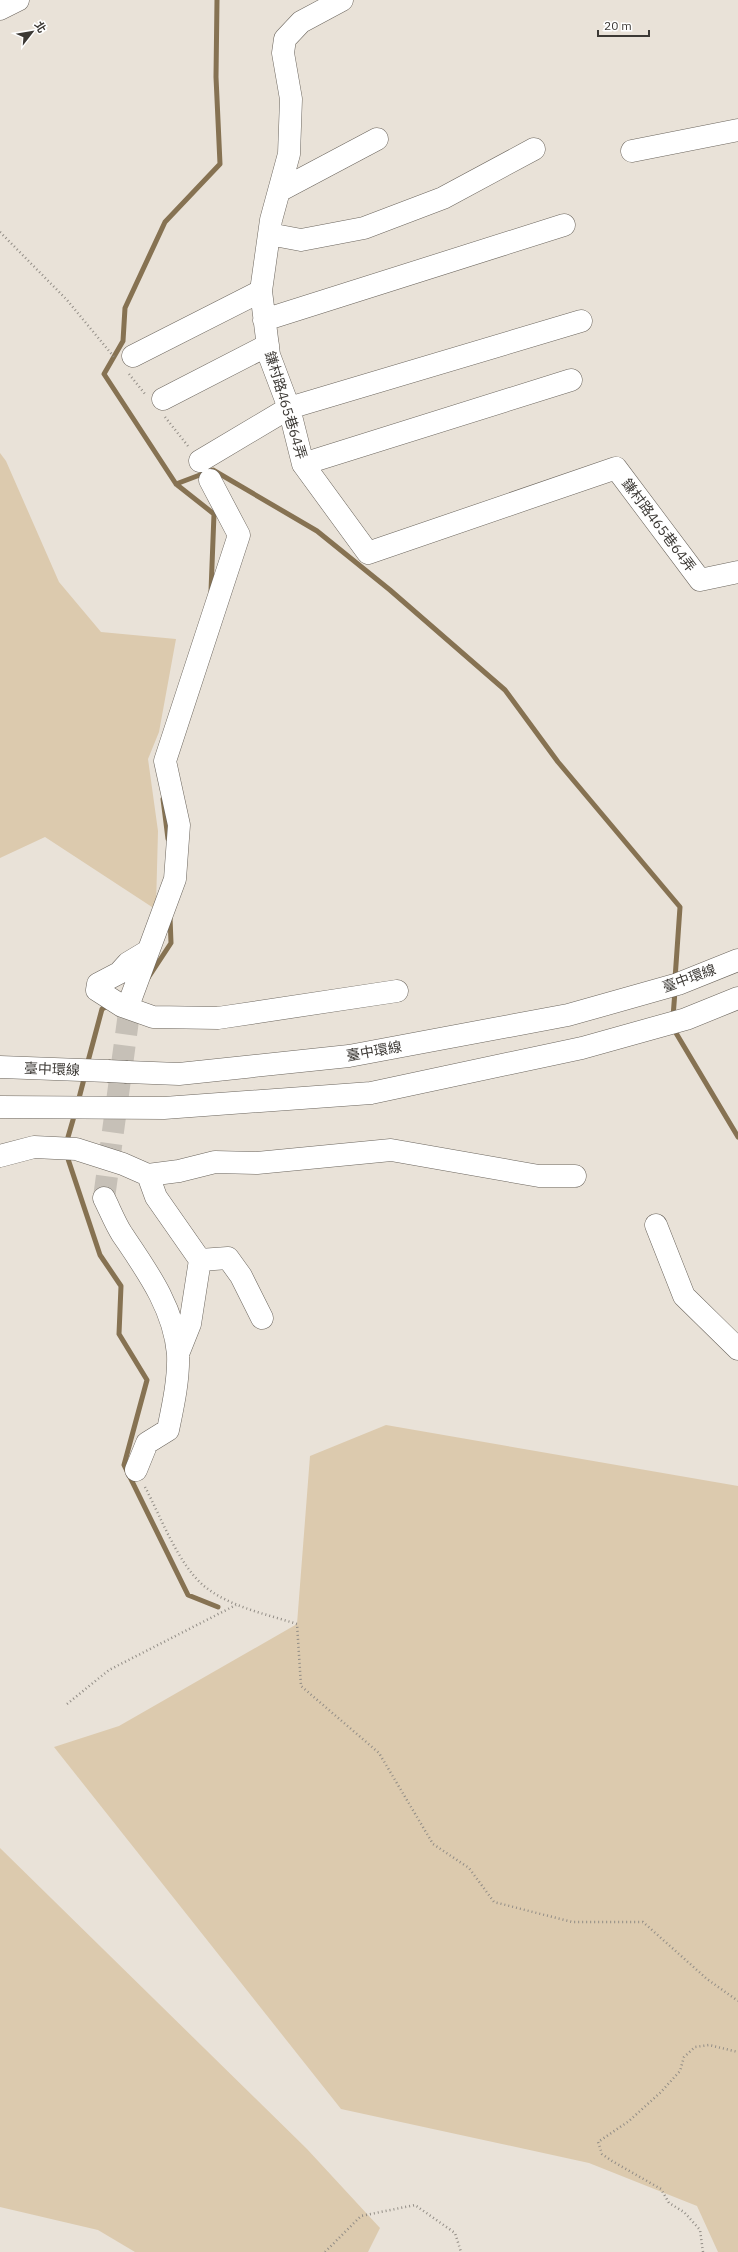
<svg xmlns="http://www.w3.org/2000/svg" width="738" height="2252" font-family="'IBM Plex Sans','Noto Sans TC',sans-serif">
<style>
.green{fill:#dccaae}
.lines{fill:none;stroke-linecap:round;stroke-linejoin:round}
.stream{stroke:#867252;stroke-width:5}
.minor-tunnel{stroke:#c6c0b7;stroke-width:22;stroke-dasharray:22 11;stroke-linecap:butt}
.minor-casing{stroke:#6b655d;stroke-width:23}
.highway-casing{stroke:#6b655d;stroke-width:23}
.path{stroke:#928d86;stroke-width:2.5;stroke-dasharray:1 3;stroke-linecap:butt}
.minor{stroke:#fff;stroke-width:22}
.highway{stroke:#fff;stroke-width:22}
.highway-bridge-casing{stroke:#6b655d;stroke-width:23;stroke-linecap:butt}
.highway-bridge{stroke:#fff;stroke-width:22}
.labels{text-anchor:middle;stroke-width:3;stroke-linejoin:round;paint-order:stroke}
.street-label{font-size:14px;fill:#3c3935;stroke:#fff}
</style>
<rect width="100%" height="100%" fill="#e9e2d8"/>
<path class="green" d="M0 453 6 461 59 582 101 632 176 639 159 732 148 759 158 831 156 906 152 907 45 837 0 858Z
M386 1425 738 1486V2252H718L697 2206 589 2163 341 2109 54 1747 119 1726 297 1624 310 1456Z
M0 1848 307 2149 380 2228 368 2252H135L98 2230 0 2207Z"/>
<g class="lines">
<path class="stream" d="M176 484 213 470 317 531 390 590 505 690 558 762 680 907 675 979
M211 591 214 514 176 484 104 374 123 341 125 308 165 222 220 164 216 77 217 0
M163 799 168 839
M148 978 171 943 170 917
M673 1017 675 991
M673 1028 738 1137
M87 1065 102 1009 109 1005
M78 1102 85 1075
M66 1144 75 1113
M66 1153 100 1255 121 1286 119 1334 147 1380 124 1465 188 1595 218 1607"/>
<path class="minor-tunnel" d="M104 1198 131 998"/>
<defs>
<path id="minor" d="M342 0 301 22 285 39 283 53 291 99 289 154 271 220 261 291 269 355 289 408 303 464 368 553 616 468 700 580 738 572
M0 9 18 0
M632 151 738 130
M279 191 377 139
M269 234 301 240 364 228 443 198 534 149
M264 320 564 225
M133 356 261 291
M163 399 268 345
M200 461 289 408 581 321
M303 464 571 380
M148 951 128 963 119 973 98 984 97 990 122 1006 153 1017 218 1018 397 991
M131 998 175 879 179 825 165 761 239 535 210 480
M0 1156 34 1147 76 1149 123 1164 148 1175 179 1171 215 1162 257 1163 391 1150 539 1176H575
M148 1175 156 1197 200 1260 190 1324 178 1354
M104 1198C110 1210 115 1223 122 1234 147 1271 174 1308 178 1354 179 1379 173 1406 168 1430L147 1443 136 1470
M656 1225 684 1296 738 1349
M200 1260 228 1258 241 1276 262 1318"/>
<path id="highway" d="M0 1067 108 1071
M127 1072 179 1074 349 1056 568 1015 678 984 738 960
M0 1107 164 1108 371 1093 582 1048 686 1019 738 998"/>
</defs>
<use href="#minor" class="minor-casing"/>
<use href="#highway" class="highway-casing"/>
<path class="path" d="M0 232 67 300 114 357
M129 374 145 394
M165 417 188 446
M145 1487C161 1517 178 1564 204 1586 230 1607 266 1614 297 1624L301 1686 379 1753 433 1844 469 1868 494 1902 572 1922H643L707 1979 738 2001
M67 1704 109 1670 236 1605
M325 2252 361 2216 415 2205 455 2233 461 2252
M703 2252 700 2230 684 2212 669 2203 661 2189 612 2161 602 2154 598 2142 629 2121 661 2092 680 2071 684 2057 695 2047 709 2045 738 2052"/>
<use href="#minor" class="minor"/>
<use href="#highway" class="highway"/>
<defs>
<path id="highway-bridge" d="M108 1071 127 1072"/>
</defs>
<use href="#highway-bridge" class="highway-bridge-casing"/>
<use href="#highway-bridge" class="highway-bridge"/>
</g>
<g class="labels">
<g class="street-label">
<text transform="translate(286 405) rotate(73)" y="5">鎌村路465巷64弄</text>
<text transform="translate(659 525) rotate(53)" y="5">鎌村路465巷64弄</text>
<text transform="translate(689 978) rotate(-20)" y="5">臺中環線</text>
<text transform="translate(374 1051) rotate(-10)" y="5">臺中環線</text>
<text transform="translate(52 1069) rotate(2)" y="5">臺中環線</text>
</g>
</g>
<g transform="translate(32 32) rotate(59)" stroke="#ffffff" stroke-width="3" paint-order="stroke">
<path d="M0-3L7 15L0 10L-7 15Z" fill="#3c3935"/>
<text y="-6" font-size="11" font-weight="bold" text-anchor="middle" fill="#3c3935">北</text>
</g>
<path d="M598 30v6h51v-6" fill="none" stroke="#3c3935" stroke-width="2"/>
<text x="604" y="30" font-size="12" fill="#3c3935" stroke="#ffffff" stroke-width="3" paint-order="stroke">20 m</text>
</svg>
